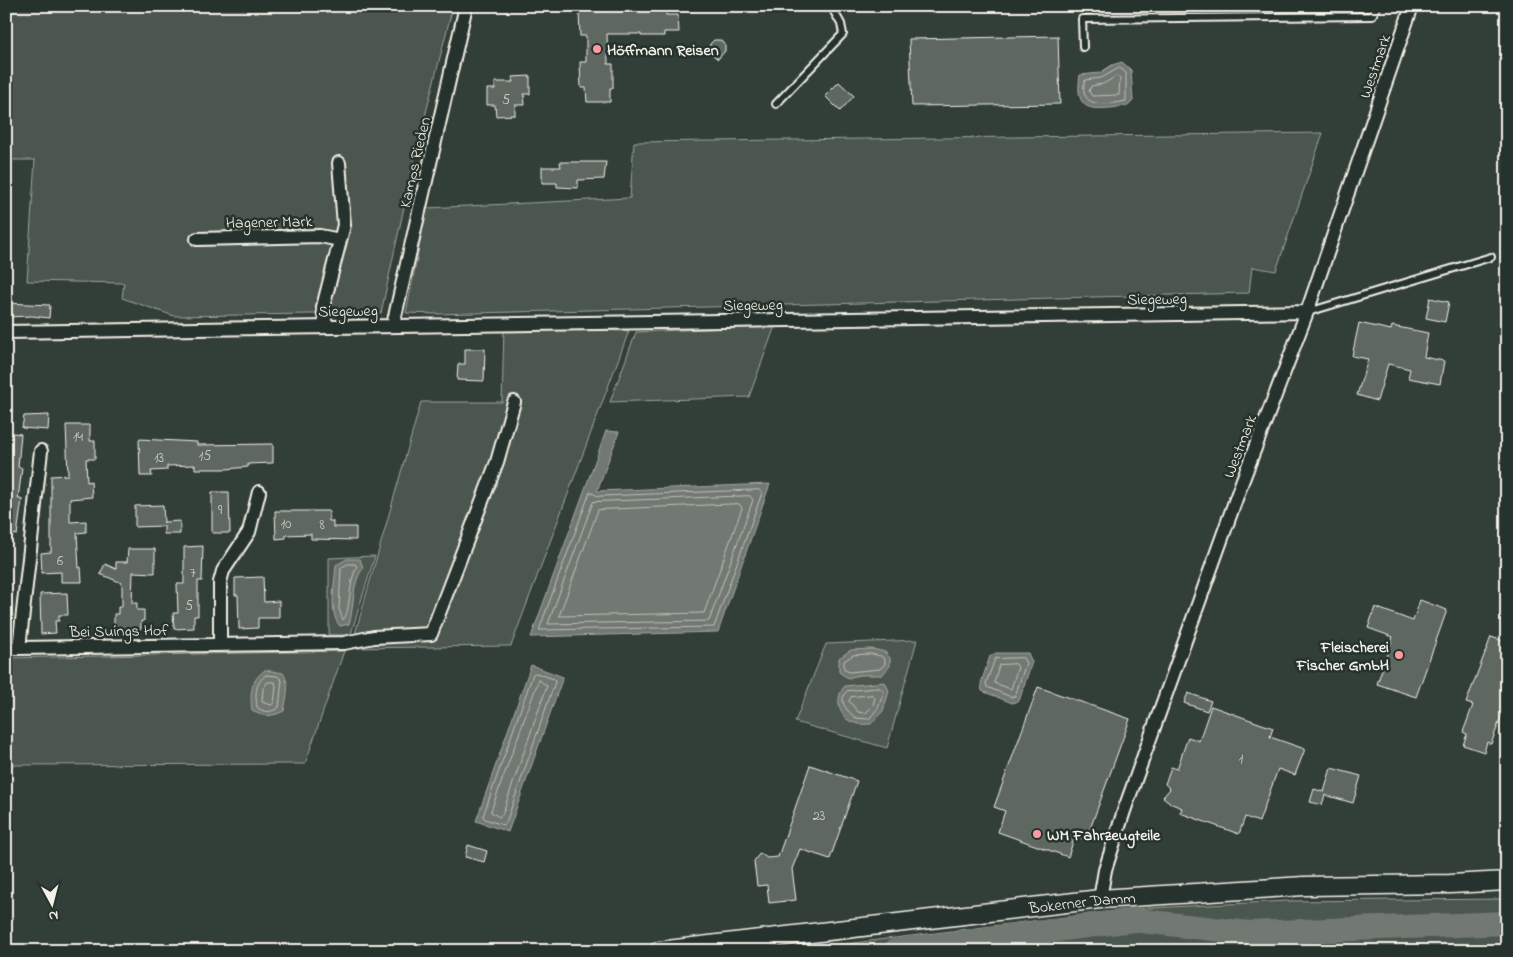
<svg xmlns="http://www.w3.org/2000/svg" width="1513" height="957" font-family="'Indie Flower',sans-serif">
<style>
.green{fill:#4c564f;stroke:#a0a49c}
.water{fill:#727972;stroke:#a6a9a1}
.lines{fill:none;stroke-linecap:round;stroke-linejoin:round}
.shore{stroke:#c0c1b9;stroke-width:1}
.river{stroke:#727972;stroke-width:24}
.building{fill:#5f6861;stroke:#f4f1e8}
.lane-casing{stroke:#f4f1e8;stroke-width:10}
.street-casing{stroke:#f4f1e8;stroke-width:16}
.secondary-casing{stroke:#f4f1e8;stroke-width:21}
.lane{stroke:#26332d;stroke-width:6}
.street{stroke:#26332d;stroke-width:12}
.secondary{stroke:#26332d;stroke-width:18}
.poi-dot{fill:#ff9aa2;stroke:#26332d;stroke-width:2}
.labels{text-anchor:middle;stroke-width:5;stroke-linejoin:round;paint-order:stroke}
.number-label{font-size:14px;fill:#cfcfc6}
.poi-label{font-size:16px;font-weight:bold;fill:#f4f1e8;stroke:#26332d;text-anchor:start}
.street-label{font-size:16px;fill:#f4f1e8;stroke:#26332d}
</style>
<rect width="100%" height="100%" fill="#323e38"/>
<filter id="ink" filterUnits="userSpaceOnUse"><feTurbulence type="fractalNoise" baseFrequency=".02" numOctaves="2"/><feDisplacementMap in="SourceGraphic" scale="10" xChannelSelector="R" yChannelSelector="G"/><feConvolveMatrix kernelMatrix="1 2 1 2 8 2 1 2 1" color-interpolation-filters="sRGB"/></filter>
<g filter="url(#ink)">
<path class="green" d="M16 6H453L416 152 381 313 174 316 122 298 124 283 27 281 35 160H6V24Z
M1323 133 1276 271 1252 267 1249 293 436 314 406 313 427 208 630 198 634 142Z
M775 326 749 397 610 402 636 332Z
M504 328 629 331 511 646 351 648 421 402H502Z
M375 556 350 637 344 635H329V558Z
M917 640 887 748 795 722 826 644Z
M344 651 305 764 6 765V658Z
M1507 899V951H789L1130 909 1288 901Z"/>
<path class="water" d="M1122 62 1131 70 1133 101 1128 106C1097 109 1073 117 1080 75L1100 73 1112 65Z
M606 431 619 432 597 491 770 484 718 632 531 637Z
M347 559H360L363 568C351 584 355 605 349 624L340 626C328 613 335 582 336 565Z
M872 649 885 652 890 658V666L882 675H859L848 678 839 672V658L851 650Z
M996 653H1028L1032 662 1019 701 1012 703 982 691 981 683 990 656Z
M531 665 563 677 508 832 476 821Z
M265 670 283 673C291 685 286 698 284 711 271 717 264 717 252 711 250 694 250 681 265 670Z
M885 682 889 691 883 711 871 724C866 724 860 725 855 723 838 719 834 697 845 686Z"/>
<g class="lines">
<path class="shore" d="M1120 68 1126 73V101C1107 105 1077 109 1085 80L1101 78Z
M1117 76 1120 78 1119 95 1092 96 1089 91 1091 86 1103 84Z
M759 490 762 493 714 627 539 630 590 492 598 496Z
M750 496 753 500 709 621 548 624 593 502Z
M739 504 742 508 704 613 559 616 598 510Z
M348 564H355L357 567C348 581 351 613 343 620L339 609 341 568Z
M872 654 881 656 885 660V664L880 669 849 672 844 669V661L853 655Z
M1023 658 1026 663 1015 696 1011 697 987 687 986 683 995 659Z
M1016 664 1018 667 1011 689 994 683 999 665Z
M536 673 554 679 555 682 506 823 503 825 485 819 483 816 533 674Z
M266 675 277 676 282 680 279 707C272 713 263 713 257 707 255 694 255 683 266 675Z
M539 680 547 686 502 815 499 817 491 812Z
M268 682H275L276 687 274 703 271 705 262 702 263 689Z
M880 688 884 692 878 708 869 719 856 718C847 711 837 701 847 691Z
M873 695 875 697 873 705 866 713 858 712 849 701 851 697Z"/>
<path class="river" d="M895 951 1133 920 1249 933 1507 923"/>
</g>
<path class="building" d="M666 10V15H678L679 32H664V36H641V34H607L608 64H613V88H610V102H587L586 88H581L580 62H586V36H580L579 12Z
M1058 36 1060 104 912 106 909 39Z
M714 40H720L725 44V51L718 59 709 52 710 44Z
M530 76V94H524L525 105H515V115L496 116 495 105H487V89H495V82H513L512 77Z
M839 82 854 96 840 111 825 96Z
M560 162H606L604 179 578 180V188L557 187V183H542V167H561Z
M1430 298 1449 302 1445 322 1426 318Z
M6 303 50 305 49 318 32 316 6 317Z
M1359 323 1391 330 1392 326 1428 333 1424 357 1444 361 1440 384 1408 378 1410 369 1388 364 1377 401 1357 395 1368 359 1352 356Z
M465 349H485L484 381 457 380 458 364H465Z
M49 415 48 430 22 428 24 416Z
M66 425H90V441H95V459H86L87 482 91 481 92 497 70 499V522L86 521V532L77 533 79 568 81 567 82 582H61V572L42 573 41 553 51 552V476L68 475Z
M6 432 21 434 18 467 22 468 18 499H22L17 535 6 533Z
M139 439 197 442V445L273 444V463L248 464V467L227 469H195V465L167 466V470L151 471 152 476H140Z
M212 492H229L230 533H212Z
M163 505 164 523V522L180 521V534H164V526L135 527V506Z
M275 511H329V521H333V527H356V540L311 539V534L286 535V538L276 539Z
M203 546 202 581H198V616H194V628L174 629 173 613H178L177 584H184V547Z
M128 549H155V573L133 572 132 603H137V610H144V621H141V629H114V614H118V607H122V583L100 574 105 564 116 569V562H127Z
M263 577 264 602 279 601V618H258V628L239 629 238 595H235V578Z
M67 593 68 615H59V621H55L56 633 41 634 40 594Z
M1420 600 1447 610 1416 697 1377 684 1393 637 1368 628 1375 607 1413 621Z
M1491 637 1507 642V701L1491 744 1487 742 1484 752 1463 745 1467 734 1463 732 1473 705 1466 703Z
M1038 687 1130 719 1086 840 1075 836 1068 857 998 832 1005 811 994 807Z
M1188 693 1211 701 1207 711 1184 703Z
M1211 706 1273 728 1270 737 1305 749 1295 775 1278 769 1259 822 1245 817 1239 834 1180 813 1182 808 1172 804 1163 797 1170 789 1165 784 1171 767 1177 769 1188 737 1199 741Z
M810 765 857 781 830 859 800 849 792 869 796 900 769 903 767 885 757 886 754 861 760 853 767 858 778 857Z
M1331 768 1361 776 1353 803 1325 795 1322 805 1310 802 1314 789 1324 792Z
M468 845 487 851 484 862 465 857Z"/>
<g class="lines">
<defs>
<path id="lane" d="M1083 47 1082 19 1372 16 1377 6
M776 104 843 34 841 24 831 6
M1308 312 1491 257"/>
<path id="street" d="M197 239 320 236 340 240
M393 325 466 6
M326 327 323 307 344 225 339 163
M6 332 1307 312
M220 645V582L223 571 249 532 259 492
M6 648H19L41 451
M19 648 344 643 374 637 431 634 497 462 514 402
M1100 899 1105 870 1124 811 1242 482 1307 312 1412 6"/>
<g id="secondary">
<path id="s1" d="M659 951 1100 899 1304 886 1450 884 1507 881"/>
</g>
</defs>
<use href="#lane" class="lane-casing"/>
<use href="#street" class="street-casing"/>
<use href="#secondary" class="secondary-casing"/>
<use href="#lane" class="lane"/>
<use href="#street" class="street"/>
<use href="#secondary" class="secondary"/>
</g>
</g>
<g class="poi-dot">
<circle cx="597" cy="49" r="5"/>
<circle cx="1399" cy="655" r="5"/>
<circle cx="1037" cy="834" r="5"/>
</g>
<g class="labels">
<g class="number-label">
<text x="506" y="104">5</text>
<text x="78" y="441">14</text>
<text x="205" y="460">15</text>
<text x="159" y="462">13</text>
<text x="220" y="514">9</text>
<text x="286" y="528">10</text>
<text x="322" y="529">8</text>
<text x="60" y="565">6</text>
<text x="193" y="577">7</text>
<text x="189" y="610">5</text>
<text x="1241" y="763">1</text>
<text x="819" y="820">23</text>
</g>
<g class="poi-label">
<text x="607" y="55">Höffmann Reisen</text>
<text x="1389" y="652" text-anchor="end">Fleischerei<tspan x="1389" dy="18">Fischer GmbH</tspan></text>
<text x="1047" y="840">WM Fahrzeugteile</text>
</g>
<g class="street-label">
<text transform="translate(1374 66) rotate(-71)" y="6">Westmark</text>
<text transform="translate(414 162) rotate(-77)" y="6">Kamps Rieden</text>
<text transform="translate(269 221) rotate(-1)" y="6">Hagener Mark</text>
<text transform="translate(1157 298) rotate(-1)" y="6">Siegeweg</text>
<text transform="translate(753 304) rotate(-1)" y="6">Siegeweg</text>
<text transform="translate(348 310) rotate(-1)" y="6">Siegeweg</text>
<text transform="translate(1239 446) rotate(-69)" y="6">Westmark</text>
<text transform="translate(119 630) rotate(-1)" y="6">Bei Suings Hof</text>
<text dy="6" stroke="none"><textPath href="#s1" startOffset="426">Bokerner Damm</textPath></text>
</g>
</g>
<rect width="1513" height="957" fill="none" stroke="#26332d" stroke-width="25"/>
<rect x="12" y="12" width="1488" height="932" fill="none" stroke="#f4f1e8" stroke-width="2" filter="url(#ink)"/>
<g transform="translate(52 904) rotate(173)" stroke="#26332d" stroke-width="4" paint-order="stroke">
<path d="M0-4L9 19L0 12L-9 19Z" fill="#f4f1e8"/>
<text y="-8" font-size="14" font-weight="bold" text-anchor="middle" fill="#f4f1e8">N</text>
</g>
</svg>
